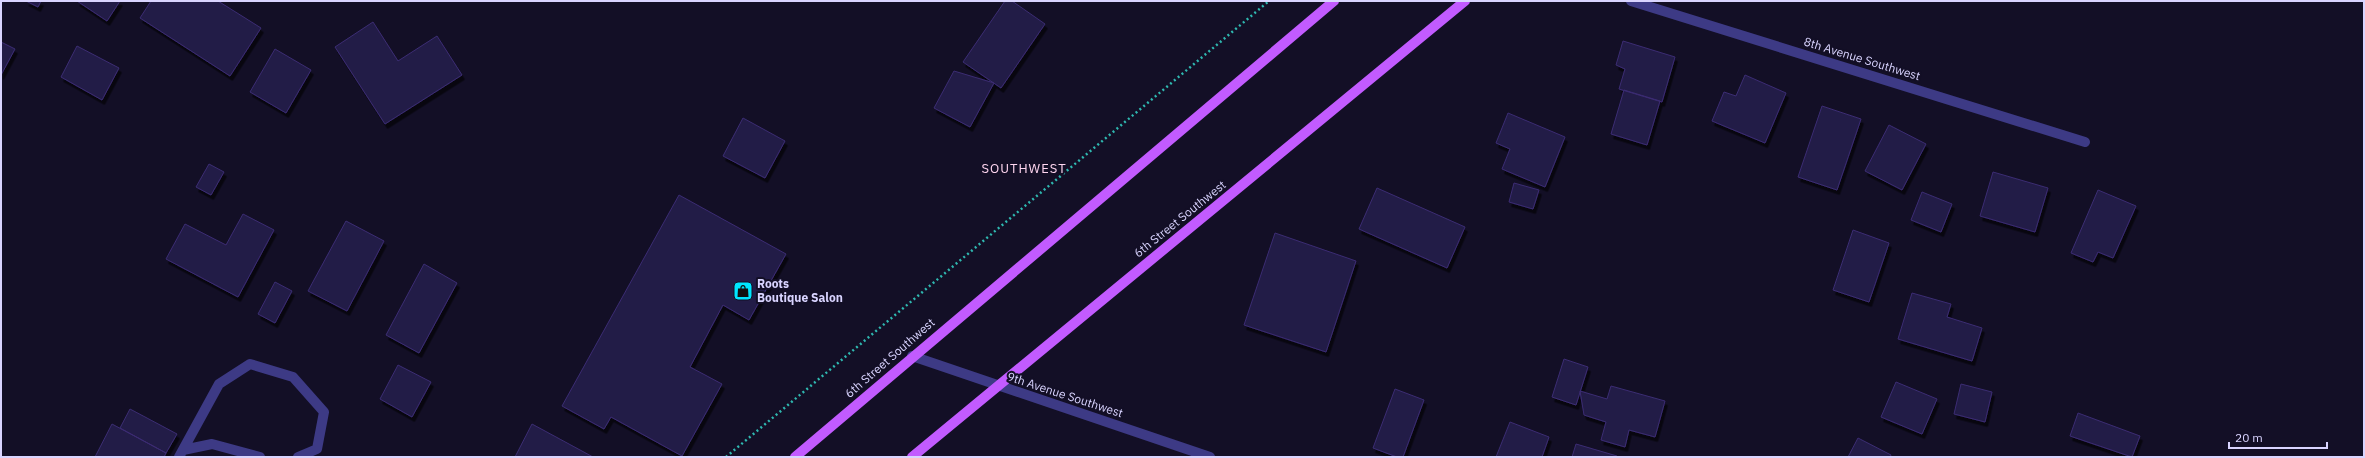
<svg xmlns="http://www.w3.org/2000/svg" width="2365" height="458" font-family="'IBM Plex Sans',sans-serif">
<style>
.building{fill:#241b47;stroke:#3b2d73;filter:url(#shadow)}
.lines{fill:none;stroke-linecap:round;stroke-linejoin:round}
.path{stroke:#2fb8b0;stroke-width:2.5;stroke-dasharray:2 3;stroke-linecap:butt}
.lane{stroke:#3d3a85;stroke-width:10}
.street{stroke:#3d3a85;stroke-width:10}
.primary{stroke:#c25bff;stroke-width:10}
.labels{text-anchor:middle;stroke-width:4;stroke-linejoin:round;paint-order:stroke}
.street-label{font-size:12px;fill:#d9d4ff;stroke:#130f26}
.poi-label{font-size:12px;font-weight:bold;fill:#d9d4ff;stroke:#130f26;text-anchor:start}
.neighbourhood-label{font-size:13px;letter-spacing:1px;fill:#ffd6f0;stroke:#130f26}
</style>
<defs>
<filter id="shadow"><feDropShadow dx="2.5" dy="4.5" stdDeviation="0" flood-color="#0009"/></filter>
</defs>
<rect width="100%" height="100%" fill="#130f26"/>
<path class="building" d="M26 1H41L38 7Z
M77 1H120L107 21Z
M151 1H218L261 28 230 76 140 18Z
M1005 1H1012L1045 24 1001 88 963 62Z
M373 22 398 61 437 36 462 75 385 124 335 47Z
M1623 41 1675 57 1662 102 1619 89 1625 69 1616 65Z
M1 42 15 49 1 75Z
M77 46 119 68 102 100 61 77Z
M275 49 311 70 286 113 250 92Z
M954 71 994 83 970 127 934 108Z
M1745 75 1786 93 1765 143 1712 121 1724 92 1736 96Z
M1624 90 1660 101 1647 145 1611 134Z
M1822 106 1861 119 1837 190 1798 177Z
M1508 113 1565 137 1545 187 1502 169 1510 149 1496 143Z
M743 118 785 141 765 178 723 156Z
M1889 125 1926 144 1902 190 1865 171Z
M209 164 224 172 211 195 196 187Z
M1993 172 2048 188 2035 232 1980 216Z
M1514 183 1539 190 1533 209 1509 202Z
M1377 188 1465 227 1447 268 1359 229Z
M2098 190 2136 206 2113 258 2098 252 2093 262 2071 253Z
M1922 192 1952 204 1941 232 1911 220Z
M679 195 786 254 749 320 723 305 690 367 722 384 682 456 611 417 604 429 562 406Z
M243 214 274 230 238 297 166 259 185 224 226 245Z
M346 221 384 241 347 311 308 291Z
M1853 230 1889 243 1869 302 1833 290Z
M1275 233 1356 261 1326 352 1244 325Z
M424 264 457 283 419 353 386 335Z
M275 282 292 291 275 323 258 314Z
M1912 293 1951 304 1947 317 1982 328 1972 361 1898 339Z
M1564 359 1588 367 1576 405 1552 397Z
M398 365 431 382 412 417 380 399Z
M1896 382 1937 399 1922 434 1881 417Z
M1961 384 1992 392 1985 422 1954 414Z
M1611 386 1665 401 1655 437 1629 430 1625 447 1601 440 1606 422 1584 415 1580 391 1607 399Z
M1395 389 1424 400 1403 457H1397L1373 448Z
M130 409 177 434 166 453 120 428Z
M2078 413 2140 436 2132 457 2070 436Z
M1510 422 1549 437 1542 457H1496Z
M112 424 166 453 164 457H95Z
M532 424 593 457H515Z
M1858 438 1891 455 1890 457H1848Z
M1576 444 1617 456V457H1572Z"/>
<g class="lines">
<path class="path" d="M726 457 1269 1"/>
<path class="lane" d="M183 450 212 444 260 457
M179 457 219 384 250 364 293 377 324 412 317 449 298 457"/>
<path class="street" d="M1631 1 2085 142
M912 356 1210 457"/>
<path class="primary" d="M795 457 1334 1
M912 457 1465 1"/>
</g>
<defs>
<symbol id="shop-square" viewBox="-11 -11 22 22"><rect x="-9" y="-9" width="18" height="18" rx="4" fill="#00e5ff" stroke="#130f26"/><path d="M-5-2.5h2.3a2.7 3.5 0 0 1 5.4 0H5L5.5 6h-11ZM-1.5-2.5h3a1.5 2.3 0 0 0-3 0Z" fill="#111"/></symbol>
</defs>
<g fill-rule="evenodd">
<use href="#shop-square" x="732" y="280" width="22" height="22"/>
</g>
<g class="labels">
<g class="street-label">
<text transform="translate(1862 59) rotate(17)" y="4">8th Avenue Southwest</text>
<text transform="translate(1180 219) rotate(-39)" y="4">6th Street Southwest</text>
<text transform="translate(890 358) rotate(-41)" y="4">6th Street Southwest</text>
<text transform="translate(1065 395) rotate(18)" y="4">9th Avenue Southwest</text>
</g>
<g class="poi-label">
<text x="757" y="288">Roots<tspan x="757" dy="14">Boutique Salon</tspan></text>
</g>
<g class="neighbourhood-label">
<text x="1024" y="173">SOUTHWEST</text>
</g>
</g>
<rect width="2365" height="458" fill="none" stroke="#d9d4ff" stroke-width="4"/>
<path d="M2229 442v6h98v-6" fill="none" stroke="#d9d4ff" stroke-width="2"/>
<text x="2235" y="442" font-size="12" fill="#d9d4ff" stroke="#130f26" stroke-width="3" paint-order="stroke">20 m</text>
</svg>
